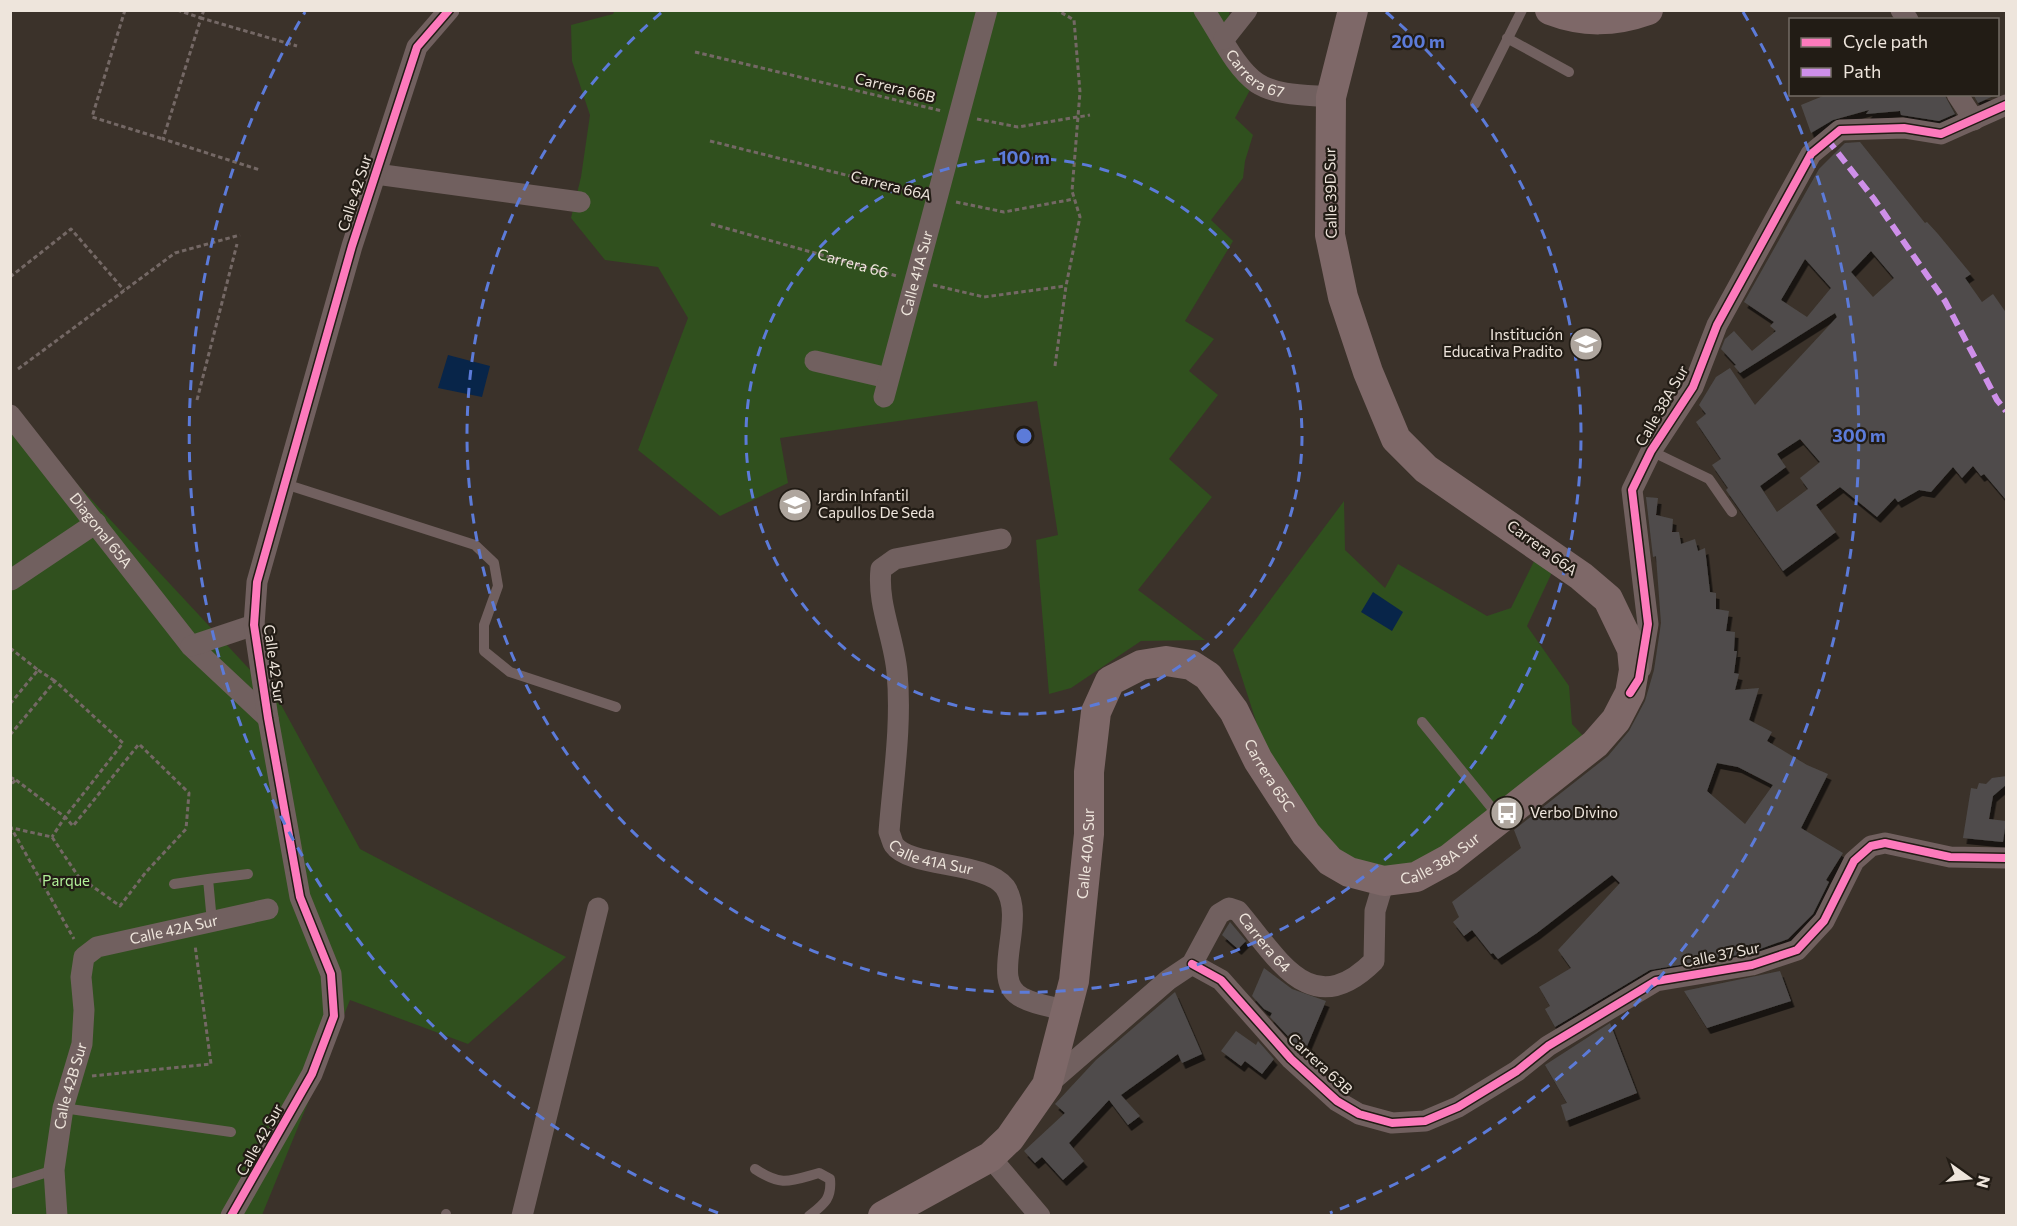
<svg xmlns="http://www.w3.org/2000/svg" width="2017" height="1226" font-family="Commissioner,sans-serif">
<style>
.green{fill:#30501e}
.water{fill:#082549}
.building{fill:#4f4c4b;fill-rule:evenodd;filter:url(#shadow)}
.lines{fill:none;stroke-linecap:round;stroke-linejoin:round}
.path{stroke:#746865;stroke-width:3;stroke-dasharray:4.5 3;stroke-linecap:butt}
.service{stroke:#71605f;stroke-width:10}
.minor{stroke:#71605f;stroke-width:21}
.secondary{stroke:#7e6868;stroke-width:30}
.quiet{stroke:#ce8fe9;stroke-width:6;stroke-dasharray:12 6;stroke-linecap:butt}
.cycleway-casing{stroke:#221c15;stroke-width:11}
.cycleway{stroke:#fd7abc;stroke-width:8}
.ring{fill:none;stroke:#5c7bd9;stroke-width:3;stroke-dasharray:10 8}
.labels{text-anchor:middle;stroke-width:4.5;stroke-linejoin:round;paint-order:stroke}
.street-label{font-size:15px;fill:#eee5dc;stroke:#221c15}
.poi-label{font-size:15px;fill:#eee5dc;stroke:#221c15;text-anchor:start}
.park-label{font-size:15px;fill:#b1f098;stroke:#221c15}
.centre{fill:#5c7bd9;stroke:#221c15;stroke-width:3}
.ring-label{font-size:18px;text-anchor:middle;font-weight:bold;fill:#5c7bd9;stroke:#221c15;stroke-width:4.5;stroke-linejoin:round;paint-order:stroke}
</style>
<defs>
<filter id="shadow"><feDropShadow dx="3.5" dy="6" stdDeviation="0" flood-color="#0009"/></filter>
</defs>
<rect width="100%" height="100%" fill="#3b322a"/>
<path class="green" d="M615 10 1229 11 1239 80 1250 90 1235 118 1253 135 1245 161 1243 178 1211 220 1233 241 1185 321 1214 339 1189 371 1218 395 1169 459 1212 497 1138 590 1205 640 1141 641 1071 688 1049 694 1036 540 1058 535 1037 401 780 438 788 483 720 516 638 450 688 318 658 267 605 260 571 218 581 177 590 115 572 61 571 25 613 14Z
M10 412 279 701 360 849 566 957 468 1044 350 1000 262 1215H11Z
M1344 501 1345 550 1385 588 1398 564 1487 616 1511 608 1537 555 1555 566 1527 626 1569 686 1572 724 1587 740 1494 811 1411 867 1357 866 1307 825 1265 749 1233 650Z"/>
<path class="water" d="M448 355 490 366 482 397 438 388Z
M1373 592 1403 612 1392 631 1361 612Z"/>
<path class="building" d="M1828 94H1944L1955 114 1939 121 1901 115 1900 111 1866 114 1869 110 1833 120 1811 133 1801 105Z
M1973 94H1998L1978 103Z
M1860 142 1925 223 1927 222 1938 234 1971 274 1965 278 1982 302 1993 294 2007 314V501L1984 474 1981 476 1973 466 1962 478 1953 467 1931 492 1919 490 1898 502 1895 498 1877 517 1840 487 1816 505 1836 532 1783 571 1726 490 1728 488 1712 465 1721 459 1696 422 1706 414 1699 405 1716 377 1730 368 1755 405 1837 317 1835 313 1740 373 1734 366 1736 365 1721 349 1725 339 1734 331 1752 351 1776 331 1770 326 1774 322 1744 302 1819 169 1845 143ZM1871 251 1894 278 1873 297 1851 272ZM1805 259 1831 288 1807 317 1781 300ZM1800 439 1820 462 1800 478 1808 489 1777 512 1760 486 1786 467 1777 454Z
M1646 497 1658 498 1656 515 1673 519 1672 532H1679L1681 544 1695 539 1698 551 1705 548 1710 592 1716 593V609L1729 611 1726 631 1735 632 1734 651H1737L1734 673 1739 674 1735 690 1759 688 1749 720 1772 732 1767 741 1807 765 1828 774 1801 828 1843 853 1826 880 1829 882 1813 914 1788 939 1749 953 1650 970 1555 1027 1545 1009 1550 1006 1539 987 1571 968 1558 950 1620 883 1612 875 1537 933 1498 959 1493 953 1491 954 1472 930 1464 936 1453 922 1459 917 1452 902 1521 848 1514 830 1608 756 1629 731 1645 701 1654 670 1661 623 1656 556 1653 557ZM1717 763 1738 767 1773 785 1745 824 1707 791Z
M2007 776V784L1993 796 1989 819 2006 821 2003 842 1963 838 1971 788 1977 789 1979 783 1986 784 1992 778Z
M1230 922 1246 941 1238 949 1222 935Z
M1264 968 1292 989 1326 1001 1305 1051 1299 1048 1270 1017 1272 1013 1264 1009 1252 996Z
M1780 971 1791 1001 1707 1028 1684 991Z
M1175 992 1202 1054 1182 1063 1178 1054 1121 1095 1140 1116 1128 1125 1109 1100 1069 1143 1084 1161 1063 1180 1042 1157 1035 1163 1024 1151 1065 1113 1055 1104 1096 1060Z
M1610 1023 1637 1093 1566 1121 1561 1105 1567 1103 1545 1065Z
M1236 1031 1256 1045 1258 1041 1274 1059 1262 1074 1245 1061 1241 1066 1221 1051Z"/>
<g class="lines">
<g class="path">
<path d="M125 10 92 117 163 139"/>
<path d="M177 10 201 18 163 139 260 170"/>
<path d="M204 10 201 18 297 46"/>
<path d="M695 52 942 111"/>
<path d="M977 119 1018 127 1090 115"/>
<path d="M710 141 918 193"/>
<path d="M956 202 1004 212 1074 199"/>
<path id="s1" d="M711 224 897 276"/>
<path d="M10 277 71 229 124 290"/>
<path d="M933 285 984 297 1065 286"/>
<path d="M1055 366 1066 286 1080 217 1072 191 1080 92 1074 20 1057 10"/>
<path d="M18 369 175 253 240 235"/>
<path d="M197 400 237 244"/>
<path d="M10 648 38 670 10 704"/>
<path d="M38 670 55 681"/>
<path d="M10 735 55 681 123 743 65 817 73 826 139 744 189 793 186 829 146 872 120 906 78 876 52 837 12 828"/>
<path d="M10 777 16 780 10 785"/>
<path d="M16 780 65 817 52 837"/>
<path d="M10 826 74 939"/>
<path d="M92 1076 211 1064 195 945"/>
</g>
<path class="service" d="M1507 38 1569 72
M1475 104 1522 10
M1651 451 1709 479 1732 512
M285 484 475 545 494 563 498 586 484 625V651L510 672 616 707
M1422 722 1500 818
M174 884 208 879
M212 922 208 879 248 874
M63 1108 231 1132
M755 1169C782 1187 790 1181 819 1173L830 1179C832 1199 824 1204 809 1216
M10 1184 54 1170
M446 1216V1214"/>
<g class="minor">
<path id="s2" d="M1204 10C1219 32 1235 68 1257 83 1277 96 1308 95 1331 97"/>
<path d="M1901 10 1908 20"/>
<path d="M1224 39 1247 10"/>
<path d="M1957 94 1974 120"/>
<path d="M376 174 580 202"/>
<path d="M815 361 888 378"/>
<path id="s3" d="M884 397 987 10"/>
<path id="s4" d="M10 415 191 646 268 718"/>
<path id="s5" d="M1001 539 895 559 881 569C877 605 894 637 897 672 902 725 893 780 889 832 891 836 892 842 894 845 910 868 986 861 1005 887 1028 921 987 982 1023 998 1036 1005 1054 1007 1068 1011"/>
<path d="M11 580 96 523"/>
<path d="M191 646 254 625"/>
<path d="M1641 668 1648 624 1632 490 1651 451 1693 387 1717 325 1811 154 1840 130 1904 128 1941 134 2006 105"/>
<path d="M1192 964 1221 980 1291 1059 1337 1101 1359 1114 1392 1123 1425 1121 1458 1107 1517 1071 1548 1046 1656 981 1752 965 1797 950 1824 921 1854 861 1871 846 1885 843 1950 857 2006 858"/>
<path id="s6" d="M1047 1085 1168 980 1192 964 1219 914 1229 908 1238 911C1278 958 1311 1024 1374 961L1375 911 1384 881"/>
<path d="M990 1157 1040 1216"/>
<path id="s7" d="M57 1216 54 1170 63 1108 82 1044 84 1010 81 977 84 957 97 947 268 909"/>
<path d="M231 1216 312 1074 334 1016 331 974 300 897 268 718 254 625 257 582 352 246 417 47 449 10"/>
<path d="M522 1216 598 908"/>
</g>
<g class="secondary">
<path d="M1550 10C1584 23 1614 22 1648 10"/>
<path id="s8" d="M883 1216 990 1157 1010 1138 1047 1085 1074 981 1089 834V772L1096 712 1110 681 1141 665 1166 661 1191 665 1208 676 1234 711 1258 760 1306 834 1330 861 1349 872 1384 881 1416 877 1449 859 1595 744 1616 720 1630 693 1634 670 1632 649 1608 599 1581 576 1426 469 1396 439 1368 372 1343 297 1330 235 1331 97 1353 10"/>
</g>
<path class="quiet" d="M1827 139 1874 199 1945 301 1997 400 2006 411"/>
<defs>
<path id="cycleway" d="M1630 693 1639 679 1648 624 1632 490 1651 451 1693 387 1717 325 1811 154 1840 130 1904 128 1941 134 2006 105
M1192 964 1221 980 1291 1059 1337 1101 1359 1114 1392 1123 1425 1121 1458 1107 1517 1071 1548 1046 1656 981 1752 965 1797 950 1824 921 1854 861 1871 846 1885 843 1950 857 2006 858
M231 1216 312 1074 334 1016 331 974 300 897 268 718 254 625 257 582 352 246 417 47 449 10"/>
</defs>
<use href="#cycleway" class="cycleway-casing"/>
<use href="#cycleway" class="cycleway"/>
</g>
<g class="ring">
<circle cx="1024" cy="436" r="278"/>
<path d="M1386 12A557 557 0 1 1 662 12"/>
<path d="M718 1213A835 835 0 0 1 305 12M1743 12A835 835 0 0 1 1330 1213"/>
</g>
<defs>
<symbol id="school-disc" viewBox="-11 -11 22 22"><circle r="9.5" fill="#afa69e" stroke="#221c15"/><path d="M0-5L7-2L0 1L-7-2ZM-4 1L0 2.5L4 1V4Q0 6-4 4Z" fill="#fff"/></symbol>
<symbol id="bus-disc" viewBox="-11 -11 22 22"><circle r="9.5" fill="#afa69e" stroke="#221c15"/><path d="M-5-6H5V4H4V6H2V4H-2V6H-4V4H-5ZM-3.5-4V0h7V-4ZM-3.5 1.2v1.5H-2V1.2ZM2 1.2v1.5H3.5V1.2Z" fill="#fff"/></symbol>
</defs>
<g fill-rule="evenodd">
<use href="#school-disc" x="1567" y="325" width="38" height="38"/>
<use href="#school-disc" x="776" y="486" width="38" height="38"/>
<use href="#bus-disc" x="1488" y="794" width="38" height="38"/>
</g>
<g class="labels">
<g class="street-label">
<text dy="5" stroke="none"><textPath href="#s2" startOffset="84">Carrera 67</textPath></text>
<text transform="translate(895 88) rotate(14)" y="5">Carrera 66B</text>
<text transform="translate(891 186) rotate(14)" y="5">Carrera 66A</text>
<text transform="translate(355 193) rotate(-72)" y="5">Calle 42 Sur</text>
<text transform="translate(1331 193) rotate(-91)" y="5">Calle 39D Sur</text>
<text dy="5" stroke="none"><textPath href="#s1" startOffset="147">Carrera 66</textPath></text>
<text dy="5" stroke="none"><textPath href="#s3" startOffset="128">Calle 41A Sur</textPath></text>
<text transform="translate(1662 406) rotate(-60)" y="5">Calle 38A Sur</text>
<text dy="5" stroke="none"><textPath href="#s4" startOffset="147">Diagonal 65A</textPath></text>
<text transform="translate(1542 548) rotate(36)" y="5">Carrera 66A</text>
<text transform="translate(274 664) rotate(82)" y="5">Calle 42 Sur</text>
<text dy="5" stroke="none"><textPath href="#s8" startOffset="849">Carrera 65C</textPath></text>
<text dy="5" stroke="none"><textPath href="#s5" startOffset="444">Calle 41A Sur</textPath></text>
<text dy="5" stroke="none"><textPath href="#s8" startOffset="450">Calle 40A Sur</textPath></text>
<text dy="5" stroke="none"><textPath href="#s8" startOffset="1074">Calle 38A Sur</textPath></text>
<text dy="5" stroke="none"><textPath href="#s7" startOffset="358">Calle 42A Sur</textPath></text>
<text dy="5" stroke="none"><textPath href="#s6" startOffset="308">Carrera 64</textPath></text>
<text transform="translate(1721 955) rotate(-11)" y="5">Calle 37 Sur</text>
<text transform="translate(1320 1064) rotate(43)" y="5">Carrera 63B</text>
<text dy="5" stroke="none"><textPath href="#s7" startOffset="132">Calle 42B Sur</textPath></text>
<text transform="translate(260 1140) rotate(-61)" y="5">Calle 42 Sur</text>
</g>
<g class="poi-label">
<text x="1563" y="340" text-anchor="end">Institución<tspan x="1563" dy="17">Educativa Pradito</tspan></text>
<text x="818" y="501">Jardin Infantil<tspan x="818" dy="17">Capullos De Seda</tspan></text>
<text x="1530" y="818">Verbo Divino</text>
</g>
<g class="park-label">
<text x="66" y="886">Parque</text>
</g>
</g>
<circle cx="1024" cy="436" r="9" class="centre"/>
<g class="ring-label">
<text x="1418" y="48">200 m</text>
<text x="1024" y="164">100 m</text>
<text x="1859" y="442">300 m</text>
</g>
<rect width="2017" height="1226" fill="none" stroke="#eee5dc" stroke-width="24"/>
<rect x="1789" y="18" width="210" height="78" fill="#221c15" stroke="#746c65" stroke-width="1.5"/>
<rect x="1801" y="38" width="30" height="9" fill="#fd7abc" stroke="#746c65" stroke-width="1.5"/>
<text x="1843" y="48" font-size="18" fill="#eee5dc">Cycle path</text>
<rect x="1801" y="68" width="30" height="9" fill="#ce8fe9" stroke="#746c65" stroke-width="1.5"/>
<text x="1843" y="78" font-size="18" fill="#eee5dc">Path</text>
<g transform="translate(1969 1178) rotate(105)" stroke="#221c15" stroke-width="4.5" paint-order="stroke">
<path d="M0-4.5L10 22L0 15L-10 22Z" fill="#eee5dc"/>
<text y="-9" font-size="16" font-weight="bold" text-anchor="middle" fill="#eee5dc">N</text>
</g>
</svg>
